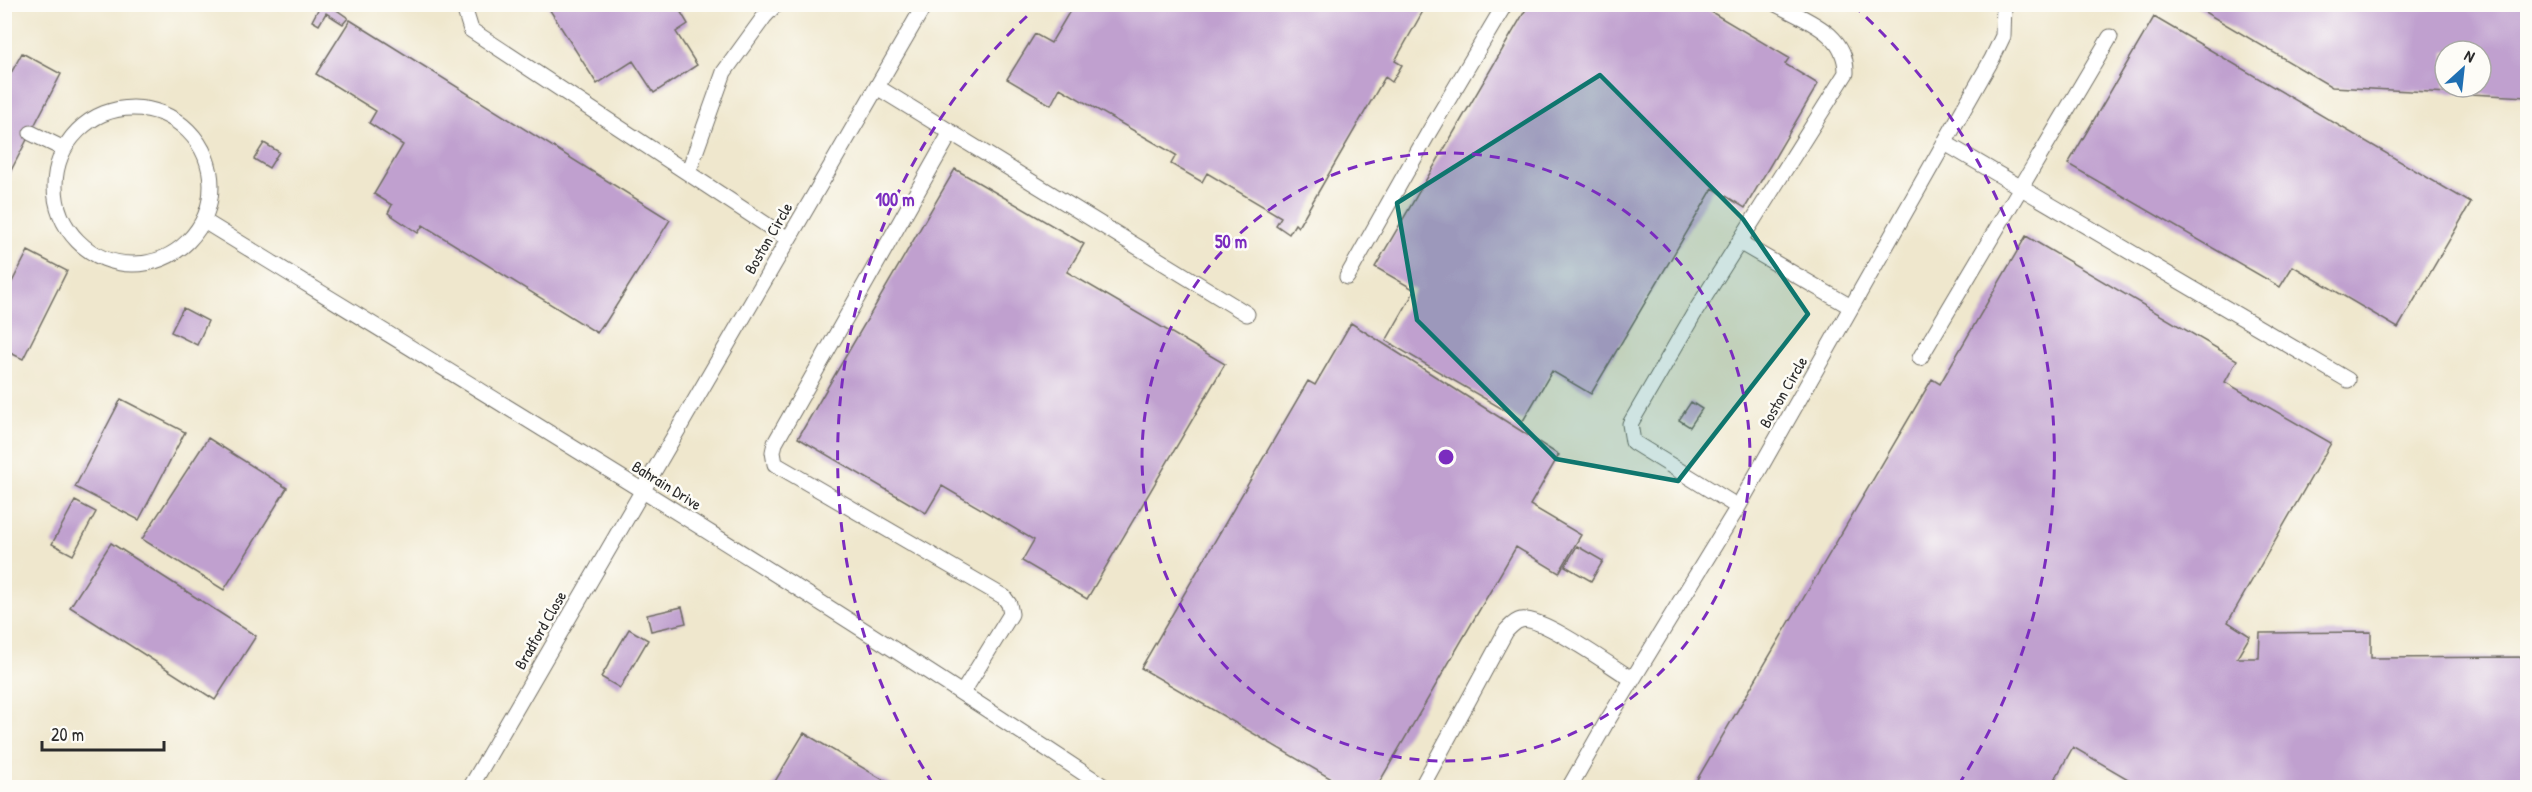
<svg xmlns="http://www.w3.org/2000/svg" width="2532" height="792" font-family="'Patrick Hand',sans-serif">
<style>
.building{fill:#c0a0cf;fill-rule:evenodd}
.lines{fill:none;stroke-linecap:round;stroke-linejoin:round}
.lane-casing{stroke:#706d64;stroke-width:17}
.lane{stroke:#fff;stroke-width:15}
.marked{fill:#0f766e;fill-opacity:0.2;stroke:#0f766e;stroke-width:4.5;stroke-linejoin:round}
.ring{fill:none;stroke:#7b2cbf;stroke-width:3;stroke-dasharray:10 8}
.labels{text-anchor:middle;stroke-width:5;stroke-linejoin:round;paint-order:stroke}
.street-label{font-size:16px;fill:#2b2b2b;stroke:#fdfcf7}
.centre{fill:#7b2cbf;stroke:#fdfcf7;stroke-width:3}
.ring-label{font-size:18px;text-anchor:middle;font-weight:bold;fill:#7b2cbf;stroke:#fdfcf7;stroke-width:5;stroke-linejoin:round;paint-order:stroke}
</style>
<rect width="100%" height="100%" fill="#fdfcf7"/>
<filter id="ink" filterUnits="userSpaceOnUse"><feTurbulence type="fractalNoise" baseFrequency=".0167" numOctaves="2"/><feDisplacementMap in="SourceGraphic" scale="12" xChannelSelector="R" yChannelSelector="G"/><feConvolveMatrix kernelMatrix="1 2 1 2 8 2 1 2 1" color-interpolation-filters="sRGB"/></filter>
<filter id="wash" filterUnits="userSpaceOnUse"><feTurbulence type="fractalNoise" baseFrequency=".008" numOctaves="4" result="noise"/><feDisplacementMap in="SourceGraphic" scale="24" xChannelSelector="R" yChannelSelector="G"/><feGaussianBlur stdDeviation="1.35" result="paint"/><feColorMatrix in="noise" values="0 0 0 0 0 0 0 0 0 0 0 0 0 0 0 0 0 1.4 0 .05"/><feComposite in="paint" operator="in"/></filter>
<g filter="url(#wash)">
<rect width="100%" height="100%" fill="#efe7cd"/>
<g id="blocks">
<path class="building" d="M321 4H328L348 18 343 24 326 13 319 25 312 21Z
M546 4H676L688 24 676 32 697 65 654 93 633 61 597 84Z
M1074 4H1427L1395 61 1402 65 1392 82 1385 77 1298 227 1295 224 1289 234 1276 225 1281 217 1207 173 1202 182 1171 164 1176 155 1060 88 1051 105 1007 79 1035 34 1051 43Z
M1529 4H1698L1789 58 1785 64 1818 84 1745 208 1713 188 1591 394 1552 371 1523 421 1386 341 1415 290 1375 267Z
M2191 4H2528V97L2332 87ZM2445 51H2481V87H2445Z
M2154 17 2471 203 2398 328 2293 266 2280 287 2068 164Z
M350 20 670 220 604 325 603 324 597 333 423 225 418 233 388 213 392 205 374 194 403 145 369 123 376 111 316 74Z
M22 53 61 74 4 184V86Z
M264 143 279 152 269 168 254 159Z
M955 169 1084 244 1067 272 1225 364 1087 599 1022 561 1034 540 942 486 926 513 798 438Z
M2026 236 2237 360 2225 382 2331 443 2228 622 2250 636 2237 658H2259L2260 633 2371 632V658L2528 657V788H2133L2135 783 2073 747 2050 788H1692L1932 379 1940 384Z
M28 251 67 271 23 359 4 350V279L12 282Z
M183 308 208 321 197 345 171 332Z
M1351 323 1559 455 1530 505 1581 535 1559 573 1516 547 1376 788H1347L1141 668 1308 381 1315 385Z
M121 399 185 432 139 520 75 487Z
M1691 402 1702 409 1690 427 1679 420Z
M208 438 287 488 224 590 142 539Z
M75 501 96 512 73 555 52 544Z
M111 543 256 636 215 700 70 607Z
M1577 546 1603 561 1591 581 1565 566Z
M682 607 686 623 651 631 647 615Z
M629 629 648 640 620 688 601 677Z
M804 733 897 788H771Z"/>
</g>
</g>
<g filter="url(#ink)">
<use href="#blocks" fill-opacity="0" stroke="#706d64" stroke-width="1.5"/>
<g class="lines">
<defs>
<path id="lane" d="M463 4 471 30 788 239
M877 87 1247 314
M55 186a78 78 0 1 1 156 0a78 78 0 1 1-156 0Z
M951 132 775 443 773 452 775 464 1004 597 1009 604 1011 614 963 692
M31 133 62 148
M1945 143 2348 380
M688 173 724 72 764 17 776 4
M204 221C507 407 811 591 1106 788
M1739 242 1851 307
M1347 277 1429 132 1505 4
M1920 358 2110 37
M1738 507 1633 442 1630 424 1695 312 1846 73C1847 33 1807 21 1776 4
M470 788 925 4
M1421 788 1506 631C1510 627 1515 621 1521 620 1541 615 1612 667 1632 679
M1569 788 1606 723 1738 507 1992 59 2003 36 2004 4"/>
</defs>
<use href="#lane" class="lane-casing"/>
<use href="#lane" class="lane"/>
</g>
</g>
<path class="marked" d="M1600 75 1743 219 1808 314 1678 481 1556 459 1417 320 1397 203Z"/>
<g class="ring">
<circle cx="1446" cy="457" r="304"/>
<path d="M933 784A608 608 0 0 1 1039 5M1853 5A608 608 0 0 1 1959 784"/>
</g>
<g class="labels">
<g class="street-label">
<text transform="translate(768 238) rotate(-60)" y="6">Boston Circle</text>
<text transform="translate(1783 392) rotate(-60)" y="6">Boston Circle</text>
<text transform="translate(667 485) rotate(32)" y="6">Bahrain Drive</text>
<text transform="translate(540 630) rotate(-60)" y="6">Bradford Close</text>
</g>
</g>
<circle cx="1446" cy="457" r="9" class="centre"/>
<g class="ring-label">
<text x="895" y="206">100 m</text>
<text x="1231" y="248">50 m</text>
</g>
<rect width="2532" height="792" fill="none" stroke="#fdfcf7" stroke-width="24"/>
<g transform="translate(2463 69) rotate(27)"><circle r="28" fill="#fdfcf7" stroke="#a9a8a5" stroke-width="1.5"/>
<path d="M0-4.5L10 22L0 15L-10 22Z" fill="#1f6fb2"/>
<text y="-9" font-size="16" font-weight="bold" text-anchor="middle" fill="#2b2b2b">N</text>
</g>
<path d="M42 741v9h122v-9" fill="none" stroke="#2b2b2b" stroke-width="3"/>
<text x="51" y="741" font-size="18" fill="#2b2b2b" stroke="#fdfcf7" stroke-width="4.5" paint-order="stroke">20 m</text>
</svg>
